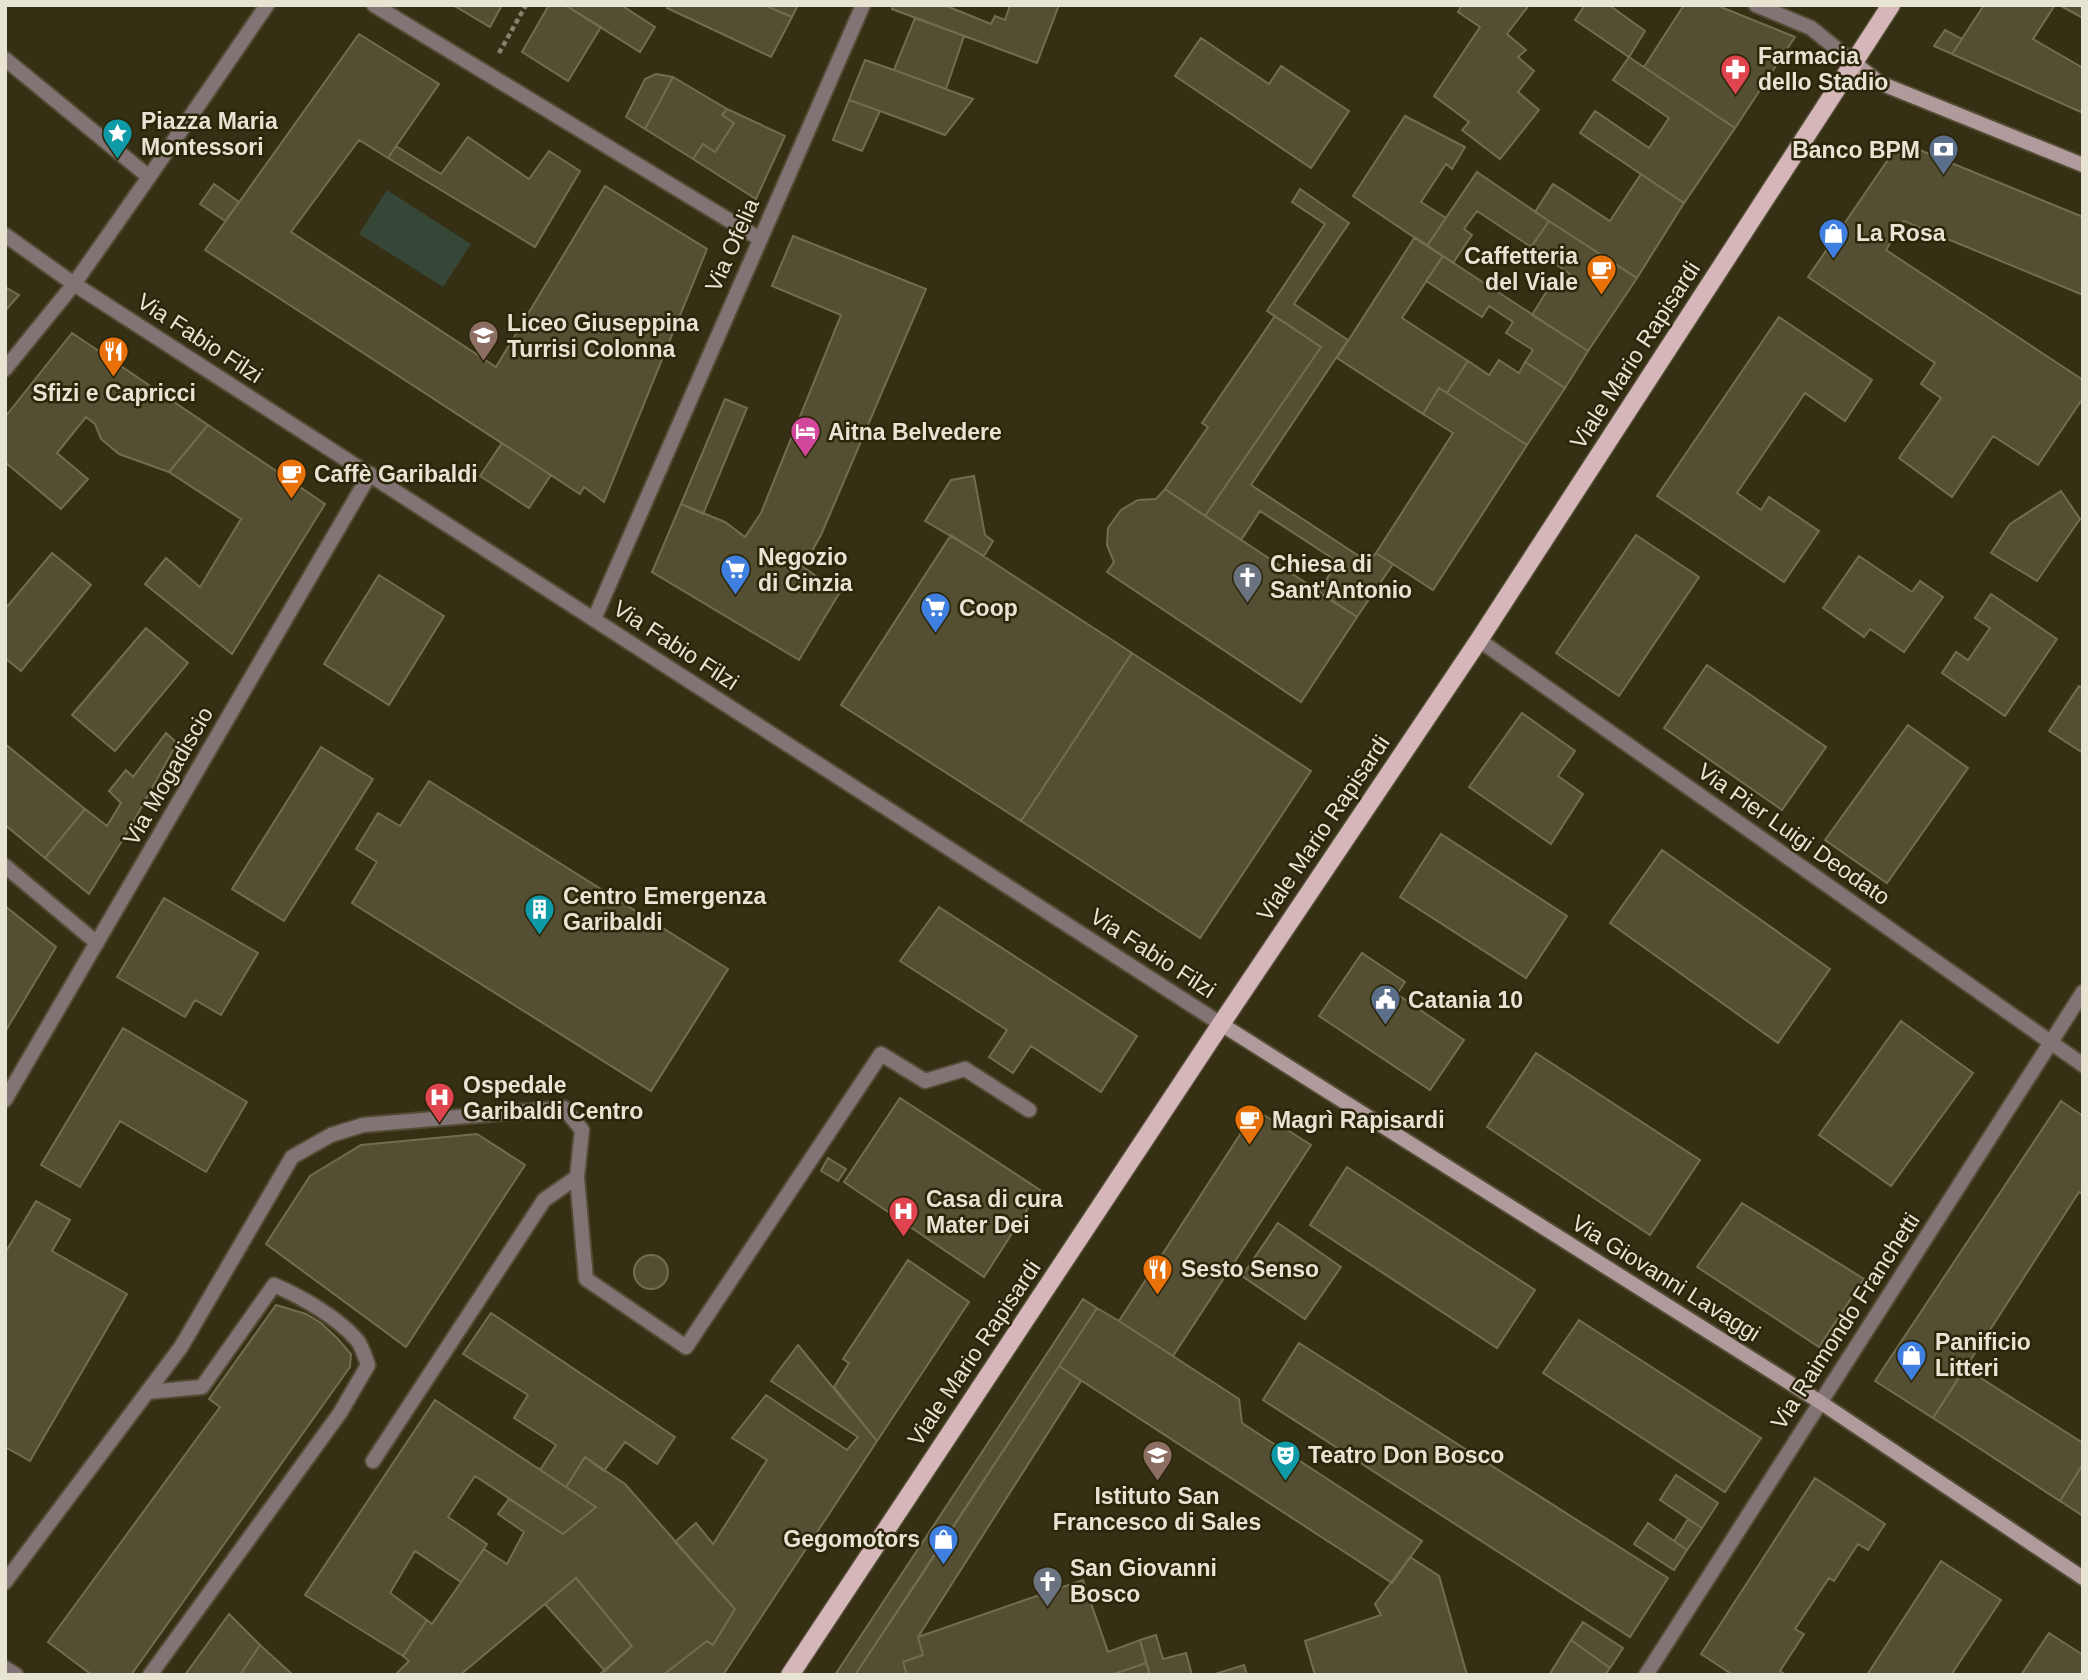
<svg xmlns="http://www.w3.org/2000/svg" width="2088" height="1680" font-family="Helvetica,sans-serif">
<style>
.green{fill:#364637}
.building{fill:#544e32;stroke:#736d50;stroke-width:2}
.lines{fill:none;stroke-linecap:round;stroke-linejoin:round}
.service-casing{stroke:#514c33;stroke-width:18}
.minor-casing{stroke:#514c33;stroke-width:18}
.tertiary-casing{stroke:#514c33;stroke-width:18}
.secondary-casing{stroke:#514c33;stroke-width:18}
.primary-casing{stroke:#514c33;stroke-width:21}
.path{stroke:#87826c;stroke-width:4.5;stroke-dasharray:5 3.5;stroke-linecap:butt}
.service{stroke:#827374;stroke-width:14}
.minor{stroke:#827374;stroke-width:14}
.tertiary{stroke:#827374;stroke-width:14}
.secondary{stroke:#b19a9b;stroke-width:14}
.primary{stroke:#d5b7b9;stroke-width:18}
.labels{text-anchor:middle;stroke-width:5;stroke-linejoin:round;paint-order:stroke}
.poi-label{font-size:23px;font-weight:bold;fill:#e7e4d4;stroke:#2b250a;text-anchor:start}
.street-label{font-size:23px;fill:#e7e4d4;stroke:#2b250a}
</style>
<rect width="100%" height="100%" fill="#352f14"/>
<path class="green" d="M387 190 471 244 443 287 359 234Z"/>
<path class="building" d="M453 5H502L490 27Z
M549 5H565L601 27 568 81 522 52Z
M565 5H621L655 27 640 52Z
M669 5H764L792 17 771 57 667 8Z
M764 5H798L792 17Z
M893 5H944L991 24 995 16 1005 20 1010 5H1059L1037 63 892 9Z
M1462 5H1529L1507 34 1526 50 1518 57 1534 71 1518 92 1539 110 1500 159 1462 130 1469 122 1434 96 1480 27 1458 12Z
M1585 5H1609L1645 31 1629 57 1575 20Z
M1684 5H1716L1795 37 1735 128 1644 67Z
M1984 5H2055L2033 39 2083 68V113L1952 54Z
M2059 5H2083V18Z
M915 18 964 36 946 89 894 70Z
M1945 30 1962 39 1952 54 1934 46Z
M359 34 439 84 388 158 359 140 291 232 496 367 605 186 707 249 604 502 584 487 580 494 205 250Z
M1201 38 1269 84 1281 66 1349 111 1311 168 1175 76Z
M1629 57 1735 128 1684 203 1580 133 1595 111 1649 148 1669 118 1613 80Z
M865 60 894 70 973 99 945 135 880 111 849 100Z
M656 74 673 77 645 129 626 117 645 79Z
M673 77 727 109 722 115 734 123 715 152 703 144 693 159 645 129Z
M849 100 880 111 862 151 833 140Z
M727 109 785 136 756 199 693 159 703 144 715 152 734 123 722 115Z
M1405 116 1465 147 1452 169 1446 164 1421 202 1446 218 1427 246 1353 196Z
M468 137 529 179 549 151 580 171 535 247 388 158 396 146 441 174Z
M1900 142 2083 217V295L1904 221 1886 250 2083 380V398L2038 465 1993 436 1952 497 1899 458 1941 398 1921 384 1935 363 1808 277Z
M1477 172 1549 221 1531 247 1477 211 1464 229 1472 235 1453 263 1427 246Z
M1641 174 1684 203 1637 278 1535 212 1553 184 1610 221Z
M214 184 239 202 225 221 200 204Z
M1300 189 1349 223 1294 304 1348 340 1251 485 1368 562 1376 553 1393 564 1357 617 1318 592 1338 562 1260 511 1241 540 1205 516 1321 347 1267 311 1325 224 1292 202Z
M1549 221 1637 278 1588 351 1532 315 1552 283 1560 288 1570 274 1531 247Z
M793 236 926 289 821 535 803 567 840 592 799 660 652 572 681 504 725 522 745 537 761 513 841 315 772 286Z
M1415 237 1443 256 1402 318 1468 361 1447 393 1439 388 1423 414 1337 358Z
M1443 256 1588 351 1565 388 1525 362 1533 350 1506 333 1513 322 1489 306 1482 317 1426 281Z
M5 287 19 295 5 311Z
M1275 316 1321 347 1205 516 1165 489 1208 427 1202 423Z
M1779 317 1872 380 1845 421 1805 393 1737 493 1761 510 1769 497 1819 531 1784 582 1657 496Z
M72 333 208 425 169 472 119 454 101 439 95 424 86 417 57 453 88 479 61 509 5 462V417Z
M1499 360 1519 373 1525 362 1565 388 1527 445 1447 393 1468 361 1489 375Z
M1439 388 1527 445 1433 590 1376 553 1453 433 1423 414Z
M725 399 747 408 703 514 681 504Z
M208 425 325 504 232 654 145 584 166 558 200 587 241 519 169 472Z
M502 443 551 475 529 508 480 476Z
M974 476 985 535 993 541 984 556 925 521 951 480Z
M1165 489 1357 617 1301 702 1107 572 1114 562 1107 545 1108 528 1121 510 1138 500 1156 499Z
M2061 491 2080 519 2037 581 1991 553 2010 524Z
M951 535 1132 653 1021 821 841 705Z
M1636 535 1699 577 1619 696 1556 653Z
M52 553 91 585 21 671 5 658V609Z
M1859 556 1912 592 1920 581 1943 597 1904 652 1870 629 1864 637 1823 608Z
M379 575 444 616 389 705 324 664Z
M1991 594 2057 639 2005 716 1942 673 1956 652 1968 660 1990 628 1975 618Z
M146 628 188 663 115 751 72 715Z
M1132 653 1311 771 1200 938 1021 821Z
M1707 665 1826 747 1782 810 1664 728Z
M2079 686 2083 689V753L2049 731Z
M1522 713 1575 751 1558 776 1583 794 1551 844 1469 787Z
M1908 725 1968 768 1887 883 1825 840Z
M166 733 177 743 130 828 89 894 45 858 85 809 107 826 121 803 109 791 126 770 133 777Z
M5 744 85 809 45 858 5 825Z
M321 747 373 779 284 921 232 889Z
M429 781 728 969 651 1091 352 903 377 862 356 849 378 813 400 826Z
M1441 834 1567 916 1526 978 1400 897Z
M1662 850 1830 969 1778 1043 1610 923Z
M164 898 258 953 221 1015 195 1000 185 1017 117 977Z
M5 906 56 947 5 1032Z
M939 907 1137 1036 1101 1092 1031 1046 1013 1073 989 1057 1007 1030 900 961Z
M1362 953 1405 982 1397 994 1464 1040 1430 1090 1319 1016Z
M1901 1021 1973 1073 1891 1186 1819 1135Z
M123 1028 247 1102 206 1172 120 1121 80 1187 41 1165Z
M1536 1053 1700 1160 1650 1235 1487 1127Z
M900 1098 1040 1190 984 1277 844 1182Z
M2061 1101 2083 1116V1194L2079 1192 1933 1418 1875 1381Z
M1256 1110 1311 1145 1173 1356 1119 1321Z
M477 1134 525 1165 406 1347 266 1244 310 1176 361 1145Z
M828 1158 846 1169 838 1181 821 1171Z
M1347 1167 1535 1290 1497 1348 1310 1225Z
M36 1201 70 1220 52 1251 127 1294 30 1461 5 1447V1253Z
M1742 1203 1864 1279 1819 1347 1697 1267Z
M1278 1223 1341 1267 1305 1319 1242 1276Z
M634 1272a17 17 0 1 1 34 0a17 17 0 1 1-34 0Z
M908 1260 969 1302 877 1441 834 1387 849 1363 843 1359Z
M1083 1299 1097 1308 923 1573 855 1675H835Z
M276 1305 306 1314 321 1323 337 1338 351 1354 350 1367 131 1675H92L48 1642 220 1407 209 1399Z
M1097 1308 1119 1321 1239 1399 1242 1423 1422 1541 1392 1583 1059 1366Z
M491 1313 675 1437 657 1464 625 1442 604 1471 585 1457 566 1487 540 1470 556 1445 514 1418 528 1395 463 1354Z
M1579 1320 1761 1438 1725 1492 1543 1373Z
M1299 1343 1668 1578 1630 1637 1263 1400Z
M798 1345 877 1441 723 1675H663L707 1641 713 1645 735 1609 675 1542 696 1523 713 1544 767 1460 732 1438 766 1395 847 1450 858 1437 771 1381Z
M1059 1366 1081 1381 918 1637 923 1655 903 1662 907 1675H855Z
M1965 1368 2083 1443V1464L2060 1501 1933 1418Z
M435 1400 596 1507 563 1534 475 1476 448 1517 487 1544 461 1582 415 1551 390 1593 427 1620 403 1656 305 1595Z
M585 1457 625 1484 735 1609 713 1645 707 1641 663 1675H599L632 1646 576 1578 460 1675H395L409 1661 403 1656 427 1620 432 1624 484 1549 507 1564 524 1532 498 1514 509 1499 563 1534 596 1507 566 1487Z
M2083 1464V1516L2060 1501Z
M1676 1475 1718 1503 1702 1528 1660 1500Z
M1815 1478 1885 1524 1868 1550 1858 1544 1834 1581 1829 1578 1795 1629 1804 1634 1780 1671 1786 1675H1733L1701 1654Z
M1688 1519 1702 1528 1687 1550 1674 1541Z
M1648 1523 1687 1550 1674 1570 1634 1544Z
M1410 1557 1439 1576 1467 1675H1315L1305 1641 1381 1615 1375 1604Z
M1941 1561 2001 1600 1951 1675H1867Z
M576 1578 632 1646 605 1671 545 1604Z
M1083 1580 1108 1652 1140 1640 1146 1663 1111 1675H907L903 1662 923 1655 918 1637Z
M229 1614 260 1645 240 1675H185Z
M1583 1622 1623 1648 1610 1668 1571 1640Z
M2049 1633 2083 1655V1675H2021Z
M1156 1635 1163 1659 1186 1653 1192 1675H1150L1140 1640Z
M1571 1640 1610 1668 1605 1675H1549Z
M260 1645 293 1675H240Z
M1146 1663 1150 1675H1111Z
M1244 1665 1247 1675H1212Z"/>
<g class="lines">
<defs>
<path id="service" d="M147 1392 202 1387 274 1285C302 1297 337 1317 357 1340 362 1346 365 1357 368 1365L340 1413 150 1675
M373 1461 544 1200 577 1177
M5 1582 181 1347 292 1157 331 1135 363 1125 564 1108 582 1130 577 1177 586 1279 686 1347 881 1054 925 1081 965 1069 1029 1110
M5 1668 16 1675"/>
<path id="minor" d="M374 5 760 239
M5 59 149 177 74 284 5 369
M149 177 267 5
M594 619 863 5
M1479 640 2083 1065
M5 866 97 943
M5 1100 370 474
M1646 1675 2083 992"/>
<path id="tertiary" d="M1756 5 1811 28 1853 62
M5 235 74 284 1221 1024"/>
<path id="secondary" d="M1853 62 1880 83 2083 165
M1221 1024 1820 1402 2083 1578"/>
<path id="primary" d="M790 1675 1221 1024 1479 640 1891 5"/>
</defs>
<use href="#service" class="service-casing"/>
<use href="#minor" class="minor-casing"/>
<use href="#tertiary" class="tertiary-casing"/>
<use href="#secondary" class="secondary-casing"/>
<use href="#primary" class="primary-casing"/>
<path class="path" d="M499 53 526 5"/>
<use href="#service" class="service"/>
<use href="#minor" class="minor"/>
<use href="#tertiary" class="tertiary"/>
<use href="#secondary" class="secondary"/>
<use href="#primary" class="primary"/>
</g>
<defs>
<symbol id="pharmacy-pin" viewBox="-11 -11 22 30"><path d="M0 17L-7.5 6A9.5 9.5 0 1 1 7.5 6Z" fill="#e0444e" stroke="#2b250a"/><path d="M-2-6h4v4h4v4h-4v4h-4v-4h-4v-4h4Z" fill="#fff"/></symbol>
<symbol id="sight-pin" viewBox="-11 -11 22 30"><path d="M0 17L-7.5 6A9.5 9.5 0 1 1 7.5 6Z" fill="#0f9aa8" stroke="#2b250a"/><path d="M0-6L1.8-2.2L6-1.7L2.9 1.2L3.7 5.4L0 3.3L-3.7 5.4L-2.9 1.2L-6-1.7L-1.8-2.2Z" fill="#fff"/></symbol>
<symbol id="bank-pin" viewBox="-11 -11 22 30"><path d="M0 17L-7.5 6A9.5 9.5 0 1 1 7.5 6Z" fill="#5c6f8a" stroke="#2b250a"/><path d="M-6-4H6V4H-6ZM0-2.3a2.3 2.3 0 1 0 0 4.6a2.3 2.3 0 1 0 0-4.6Z" fill="#fff"/></symbol>
<symbol id="shop-pin" viewBox="-11 -11 22 30"><path d="M0 17L-7.5 6A9.5 9.5 0 1 1 7.5 6Z" fill="#3f7fe0" stroke="#2b250a"/><path d="M-5-2.5h2.3a2.7 3.5 0 0 1 5.4 0H5L5.5 6h-11ZM-1.5-2.5h3a1.5 2.3 0 0 0-3 0Z" fill="#fff"/></symbol>
<symbol id="cafe-pin" viewBox="-11 -11 22 30"><path d="M0 17L-7.5 6A9.5 9.5 0 1 1 7.5 6Z" fill="#e8710a" stroke="#2b250a"/><path d="M-5.5-4.5H6V0H3Q3 3.5 0 3.5H-2.5Q-5.5 3.5-5.5 0ZM3-3.2v2h1.7v-2ZM-6 4.5H4V6H-6Z" fill="#fff"/></symbol>
<symbol id="school-pin" viewBox="-11 -11 22 30"><path d="M0 17L-7.5 6A9.5 9.5 0 1 1 7.5 6Z" fill="#8d6e63" stroke="#2b250a"/><path d="M0-5L7-2L0 1L-7-2ZM-4 1L0 2.5L4 1V4Q0 6-4 4Z" fill="#fff"/></symbol>
<symbol id="restaurant-pin" viewBox="-11 -11 22 30"><path d="M0 17L-7.5 6A9.5 9.5 0 1 1 7.5 6Z" fill="#e8710a" stroke="#2b250a"/><path d="M-5-6h1v4h1v-4h1v4h1v-4h1v5L-1.5 .5V6h-2V.5L-5-1ZM5-6V6H3V1.5H1.5Q1.5-4 5-6Z" fill="#fff"/></symbol>
<symbol id="hotel-pin" viewBox="-11 -11 22 30"><path d="M0 17L-7.5 6A9.5 9.5 0 1 1 7.5 6Z" fill="#d1479c" stroke="#2b250a"/><path d="M-6-4.5h1.5V1H6V5H4.5V3h-9V5H-6ZM-4 0a1.8 1.8 0 1 1 3.6 0ZM.5 0V-2.5h3Q6-2.5 6 0Z" fill="#fff"/></symbol>
<symbol id="supermarket-pin" viewBox="-11 -11 22 30"><path d="M0 17L-7.5 6A9.5 9.5 0 1 1 7.5 6Z" fill="#3f7fe0" stroke="#2b250a"/><path d="M-6-5.5h2.5l.6 2H6L4.5 2H-2.5L-4.4-4H-6ZM-1.5 3.2a1.3 1.3 0 1 0 .1 0ZM3 3.2a1.3 1.3 0 1 0 .1 0Z" fill="#fff"/></symbol>
<symbol id="church-pin" viewBox="-11 -11 22 30"><path d="M0 17L-7.5 6A9.5 9.5 0 1 1 7.5 6Z" fill="#6b7280" stroke="#2b250a"/><path d="M-1.2-6h2.4v3.5h3.3v2.4h-3.3V6h-2.4V-.1h-3.3v-2.4h3.3Z" fill="#fff"/></symbol>
<symbol id="building-pin" viewBox="-11 -11 22 30"><path d="M0 17L-7.5 6A9.5 9.5 0 1 1 7.5 6Z" fill="#0f9aa8" stroke="#2b250a"/><path d="M-4-6H4V6H1V3H-1V6H-4ZM-2.5-4.3h1.7v1.8h-1.7ZM.8-4.3h1.7v1.8H.8ZM-2.5-1h1.7V.8h-1.7ZM.8-1h1.7V.8H.8Z" fill="#fff"/></symbol>
<symbol id="civic-pin" viewBox="-11 -11 22 30"><path d="M0 17L-7.5 6A9.5 9.5 0 1 1 7.5 6Z" fill="#5c6f8a" stroke="#2b250a"/><path d="M-.6-6.5H3V-4.5H.6V-3L4-1V1h2V6H-6V1h2V-1L-.6-3ZM-1.2 2.5V6h2.4V2.5Z" fill="#fff"/></symbol>
<symbol id="hospital-pin" viewBox="-11 -11 22 30"><path d="M0 17L-7.5 6A9.5 9.5 0 1 1 7.5 6Z" fill="#e0444e" stroke="#2b250a"/><path d="M-5-5h3v3.5h4V-5h3V5h-3V1.5h-4V5h-3Z" fill="#fff"/></symbol>
<symbol id="theatre-pin" viewBox="-11 -11 22 30"><path d="M0 17L-7.5 6A9.5 9.5 0 1 1 7.5 6Z" fill="#0f9aa8" stroke="#2b250a"/><path d="M-5-5.5Q0-4 5-5.5V0Q5 5 0 6Q-5 5-5 0ZM-3.3-2.5H-1v1.5H-3.3ZM1-2.5H3.3v1.5H1ZM-2.8 1Q0 5.5 2.8 1Z" fill="#fff"/></symbol>
</defs>
<g fill-rule="evenodd">
<use href="#pharmacy-pin" x="1718" y="52" width="35" height="47"/>
<use href="#sight-pin" x="100" y="116" width="35" height="47"/>
<use href="#bank-pin" x="1926" y="132" width="35" height="47"/>
<use href="#shop-pin" x="1816" y="216" width="35" height="47"/>
<use href="#cafe-pin" x="1584" y="252" width="35" height="47"/>
<use href="#school-pin" x="466" y="318" width="35" height="47"/>
<use href="#restaurant-pin" x="96" y="334" width="35" height="47"/>
<use href="#hotel-pin" x="788" y="414" width="35" height="47"/>
<use href="#cafe-pin" x="274" y="456" width="35" height="47"/>
<use href="#supermarket-pin" x="718" y="552" width="35" height="47"/>
<use href="#church-pin" x="1230" y="560" width="35" height="47"/>
<use href="#supermarket-pin" x="918" y="590" width="35" height="47"/>
<use href="#building-pin" x="522" y="892" width="35" height="47"/>
<use href="#civic-pin" x="1368" y="982" width="35" height="47"/>
<use href="#hospital-pin" x="422" y="1080" width="35" height="47"/>
<use href="#cafe-pin" x="1232" y="1102" width="35" height="47"/>
<use href="#hospital-pin" x="886" y="1194" width="35" height="47"/>
<use href="#restaurant-pin" x="1140" y="1252" width="35" height="47"/>
<use href="#shop-pin" x="1894" y="1338" width="35" height="47"/>
<use href="#school-pin" x="1140" y="1438" width="35" height="47"/>
<use href="#theatre-pin" x="1268" y="1438" width="35" height="47"/>
<use href="#shop-pin" x="926" y="1522" width="35" height="47"/>
<use href="#church-pin" x="1030" y="1564" width="35" height="47"/>
</g>
<g class="labels">
<g class="poi-label">
<text x="1758" y="64">Farmacia<tspan x="1758" dy="26">dello Stadio</tspan></text>
<text x="141" y="129">Piazza Maria<tspan x="141" dy="26">Montessori</tspan></text>
<text x="1920" y="158" text-anchor="end">Banco BPM</text>
<text x="1856" y="241">La Rosa</text>
<text x="1578" y="264" text-anchor="end">Caffetteria<tspan x="1578" dy="26">del Viale</tspan></text>
<text x="507" y="331">Liceo Giuseppina<tspan x="507" dy="26">Turrisi Colonna</tspan></text>
<text x="114" y="401" text-anchor="middle">Sfizi e Capricci</text>
<text x="828" y="440">Aitna Belvedere</text>
<text x="314" y="482">Caffè Garibaldi</text>
<text x="758" y="565">Negozio<tspan x="758" dy="26">di Cinzia</tspan></text>
<text x="1270" y="572">Chiesa di<tspan x="1270" dy="26">Sant'Antonio</tspan></text>
<text x="959" y="616">Coop</text>
<text x="563" y="904">Centro Emergenza<tspan x="563" dy="26">Garibaldi</tspan></text>
<text x="1408" y="1008">Catania 10</text>
<text x="463" y="1093">Ospedale<tspan x="463" dy="26">Garibaldi Centro</tspan></text>
<text x="1272" y="1128">Magrì Rapisardi</text>
<text x="926" y="1207">Casa di cura<tspan x="926" dy="26">Mater Dei</tspan></text>
<text x="1181" y="1277">Sesto Senso</text>
<text x="1935" y="1350">Panificio<tspan x="1935" dy="26">Litteri</tspan></text>
<text x="1308" y="1463">Teatro Don Bosco</text>
<text x="1157" y="1504" text-anchor="middle">Istituto San<tspan x="1157" dy="26">Francesco di Sales</tspan></text>
<text x="920" y="1547" text-anchor="end">Gegomotors</text>
<text x="1070" y="1576">San Giovanni<tspan x="1070" dy="26">Bosco</tspan></text>
</g>
<g class="street-label">
<text transform="translate(732 245) rotate(-66)" y="8">Via Ofelia</text>
<text transform="translate(200 338) rotate(33)" y="8">Via Fabio Filzi</text>
<text transform="translate(1635 355) rotate(-57)" y="8">Viale Mario Rapisardi</text>
<text transform="translate(676 645) rotate(33)" y="8">Via Fabio Filzi</text>
<text transform="translate(168 776) rotate(-60)" y="8">Via Mogadiscio</text>
<text transform="translate(1323 828) rotate(-56)" y="8">Viale Mario Rapisardi</text>
<text transform="translate(1794 834) rotate(35)" y="8">Via Pier Luigi Deodato</text>
<text transform="translate(1153 953) rotate(33)" y="8">Via Fabio Filzi</text>
<text transform="translate(1666 1278) rotate(32)" y="8">Via Giovanni Lavaggi</text>
<text transform="translate(1845 1321) rotate(-57)" y="8">Via Raimondo Franchetti</text>
<text transform="translate(974 1353) rotate(-56)" y="8">Viale Mario Rapisardi</text>
</g>
</g>
<rect width="2088" height="1680" fill="none" stroke="#e7e4d4" stroke-width="14"/>
</svg>
